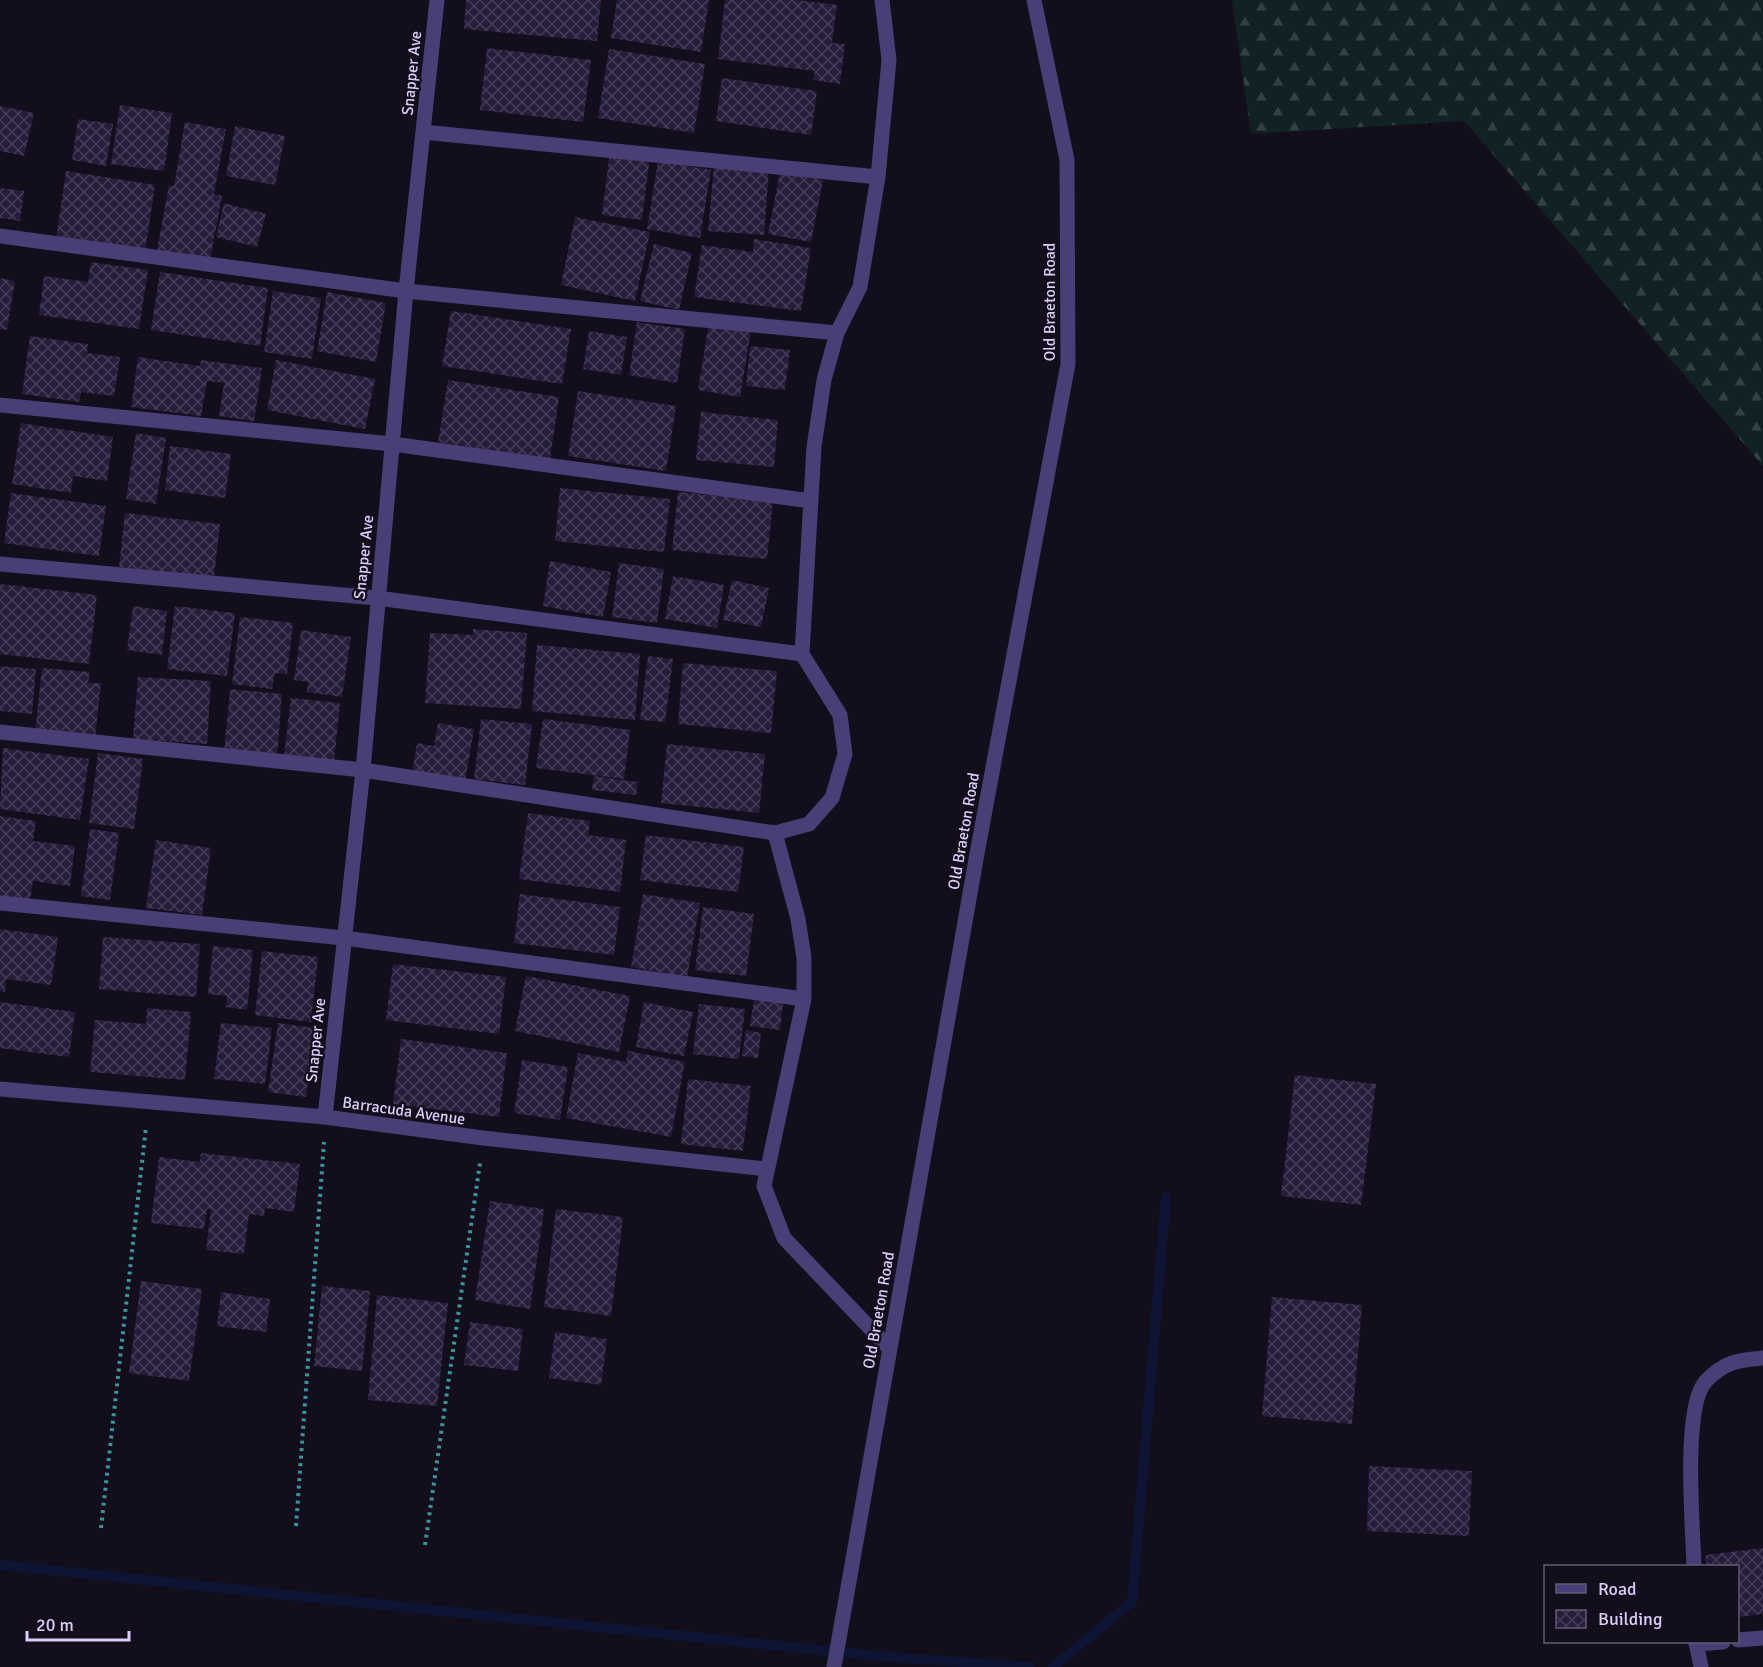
<svg xmlns="http://www.w3.org/2000/svg" width="1763" height="1667" font-family="Signika,sans-serif">
<style>
.forest{fill:url(#forest-firs)}
.lines{fill:none;stroke-linecap:round;stroke-linejoin:round}
.stream{stroke:#0e1534;stroke-width:10}
.building{fill:url(#building-cross-hatch)}
.path{stroke:#3a95a1;stroke-width:4;stroke-dasharray:3 4.5;stroke-linecap:butt}
.minor{stroke:#493e75;stroke-width:15}
.labels{text-anchor:middle;stroke-width:4.5;stroke-linejoin:round;paint-order:stroke}
.street-label{font-size:16px;fill:#dacef9;stroke:#120e1c}
</style>
<defs>
<pattern id="forest-firs" width="22" height="20" patternUnits="userSpaceOnUse" patternTransform="scale(1.5)"><rect width="22" height="20" fill="#112225"/><path d="M5 1l3.5 6h-7zM16 11l3.5 6h-7z" fill="#334145"/></pattern>
<pattern id="building-cross-hatch" width="8" height="8" patternUnits="userSpaceOnUse" patternTransform="scale(1.5)"><rect width="8" height="8" fill="#271c3a"/><path d="M0 0l8 8M0 8l8-8" fill="none" stroke="#463c57"/></pattern>
</defs>
<rect width="100%" height="100%" fill="#120e1c"/>
<path class="forest" d="M1232 0H1763V466L1464 121 1251 134Z"/>
<g class="lines">
<path class="stream" d="M0 1565 877 1656 1029 1667
M1053 1667 1132 1602 1166 1197"/>
</g>
<path class="building" d="M466 0H601L597 41 464 29Z
M617 0H709L701 52 611 38Z
M725 0H797L837 5 832 43 845 44 840 84 813 80 815 71 718 59Z
M487 48 591 60 583 122 480 110Z
M609 49 705 64 694 133 598 118Z
M722 78 817 91 811 135 716 121Z
M120 105 172 113 164 171 111 164Z
M0 106 34 113 24 156 0 151Z
M78 119 113 124 106 166 72 160Z
M185 122 226 129 214 194 222 196 210 260 157 250 169 185 174 186Z
M235 126 285 136 275 185 226 176Z
M610 151 650 156 642 220 602 215Z
M658 161 711 170 700 238 647 229Z
M714 165 769 169 764 235 708 231Z
M66 171 155 185 145 252 56 239Z
M780 172 823 180 811 242 768 234Z
M0 188 24 191 20 221 0 218Z
M224 203 266 214 257 247 216 237Z
M575 217 650 232 635 301 561 285Z
M754 239 811 248 801 311 694 297 702 245 753 252Z
M654 244 692 253 679 310 640 301Z
M91 262 148 270 139 329 39 315 44 276 88 282Z
M160 272 268 288 260 346 151 330Z
M0 278 15 281 7 330 0 329Z
M273 291 321 298 312 359 264 352Z
M327 292 386 303 376 362 317 351Z
M451 311 571 329 562 384 442 366Z
M637 322 685 329 677 383 629 375Z
M709 323 751 330 740 397 698 390Z
M589 331 627 337 621 375 583 369Z
M30 336 88 344 87 353 120 357 114 396 81 392 79 402 22 394Z
M750 346 790 350 785 390 746 386Z
M138 357 200 366 201 360 262 368 254 421 219 416 224 383 207 381 201 416 131 407Z
M276 360 375 379 365 429 267 410Z
M448 380 559 397 550 459 438 442Z
M578 391 676 406 666 471 568 456Z
M701 412 778 420 774 467 696 460Z
M21 423 113 437 107 481 73 476 71 493 12 484Z
M136 433 166 438 156 504 126 499Z
M170 446 231 454 225 498 165 490Z
M560 488 670 499 664 552 555 541Z
M678 492 773 501 767 559 672 550Z
M11 493 106 506 99 556 4 543Z
M125 513 220 524 214 577 119 567Z
M550 561 611 572 603 617 543 606Z
M619 563 664 569 657 623 612 617Z
M673 576 724 585 717 628 665 619Z
M732 580 769 588 761 627 723 620Z
M0 584 97 595 89 664 0 654Z
M133 606 167 611 162 655 127 650Z
M175 606 235 613 227 676 167 669Z
M240 617 293 623 287 674 275 673 272 689 232 684Z
M473 629 527 633 521 709 425 703 430 633 473 635Z
M301 630 351 637 342 697 307 692 308 682 294 680Z
M537 645 640 654 635 720 532 711Z
M648 656 673 659 665 722 640 720Z
M683 663 777 671 771 733 678 724Z
M0 666 36 669 32 714 0 711Z
M42 668 90 672 88 683H101L95 738 35 732Z
M138 677 211 681 207 744 133 739Z
M230 689 282 694 277 757 224 752Z
M291 698 340 703 334 761 284 755Z
M481 719 532 724 525 785 474 779Z
M543 719 630 730 624 779 536 768Z
M438 723 474 729 465 782 412 773 417 743 434 746Z
M667 744 765 754 759 813 661 803Z
M3 748 89 759 80 820 0 809Z
M98 753 143 759 134 829 89 823Z
M594 776 638 782 636 795 592 790Z
M528 813 590 821 588 835 626 840 620 892 519 879Z
M0 816 36 821 33 841 75 846 70 886 33 881 30 901 0 897Z
M90 829 119 833 110 900 81 896Z
M646 835 744 847 738 892 640 880Z
M156 840 211 848 202 915 146 908Z
M520 894 620 907 614 955 514 943Z
M643 894 700 903 687 977 631 967Z
M703 907 754 914 746 976 695 970Z
M0 929 58 937 51 985 6 979 5 992 0 991Z
M103 937 200 944 196 997 99 989Z
M213 946 253 950 247 1010 226 1007 227 996 208 994Z
M262 951 318 957 311 1022 255 1015Z
M393 964 506 977 499 1034 386 1020Z
M526 976 630 996 619 1052 515 1031Z
M754 999 783 1003 780 1030 750 1026Z
M0 1002 75 1012 69 1057 0 1048Z
M644 1002 693 1012 684 1056 636 1047Z
M699 1004 745 1009 739 1059 693 1054Z
M147 1008 191 1012 185 1080 90 1072 95 1020 146 1024Z
M221 1023 272 1028 265 1084 214 1079Z
M278 1023 315 1028 306 1097 268 1092Z
M746 1030 761 1033 758 1058 742 1056Z
M401 1039 507 1053 499 1117 393 1104Z
M628 1051 685 1062 671 1137 566 1118 578 1053 626 1062Z
M522 1060 568 1067 560 1120 514 1113Z
M1295 1075 1376 1084 1361 1205 1281 1196Z
M688 1079 751 1086 743 1151 681 1144Z
M201 1153 300 1164 294 1212 265 1208 264 1216 249 1214 244 1254 206 1250 211 1209H207L204 1229 151 1223 159 1157 200 1162Z
M490 1201 544 1209 530 1309 475 1300Z
M556 1209 623 1217 611 1316 544 1307Z
M141 1281 202 1289 189 1381 129 1373Z
M322 1286 370 1291 362 1371 314 1366Z
M221 1292 270 1299 266 1332 217 1326Z
M377 1295 448 1303 437 1406 368 1400Z
M1272 1297 1362 1305 1352 1424 1262 1416Z
M470 1322 523 1329 518 1371 464 1365Z
M555 1332 607 1339 601 1385 549 1378Z
M1369 1466 1472 1471 1469 1536 1367 1531Z
M1763 1548V1614L1738 1617V1566H1707L1705 1555Z"/>
<g class="lines">
<path class="path" d="M296 1526 324 1142
M101 1528 146 1127
M425 1545 480 1163"/>
<path class="minor" d="M882 0 889 60 878 177 860 287 837 333 824 380 814 447 802 654 840 715 845 754 832 798 809 824 775 833 798 919 804 958V999L764 1186 784 1238 890 1349
M423 132 878 177
M0 236 406 291 837 333
M0 405 392 444 811 501
M0 564 377 598 802 654
M0 732 363 770 775 833
M0 903 344 938 804 999
M0 1089 325 1117 483 1138 766 1169
M325 1117 363 770 406 291 437 0
M1694 1566C1693 1529 1682 1406 1706 1381 1724 1362 1738 1360 1763 1358
M1738 1640 1763 1638
M1696 1642 1701 1667
M1696 1644 1723 1642
M834 1667 978 848 1068 364 1067 160 1034 0"/>
</g>
<g class="labels">
<g class="street-label">
<text transform="translate(411 73) rotate(-84)" y="6">Snapper Ave</text>
<text transform="translate(1049 302) rotate(-90)" y="6">Old Braeton Road</text>
<text transform="translate(363 557) rotate(-84)" y="6">Snapper Ave</text>
<text transform="translate(963 831) rotate(-80)" y="6">Old Braeton Road</text>
<text transform="translate(315 1040) rotate(-84)" y="6">Snapper Ave</text>
<text transform="translate(404 1110) rotate(8)" y="6">Barracuda Avenue</text>
<text transform="translate(878 1310) rotate(-80)" y="6">Old Braeton Road</text>
</g>
</g>
<rect x="1544" y="1565" width="195" height="78" fill="#120e1c" stroke="#625b74" stroke-width="1.5"/>
<rect x="1556" y="1584" width="30" height="9" fill="#493e75" stroke="#625b74" stroke-width="1.5"/>
<text x="1598" y="1595" font-size="18" fill="#dacef9">Road</text>
<rect x="1556" y="1610" width="30" height="18" fill="url(#building-cross-hatch)" stroke="#625b74" stroke-width="1.5"/>
<text x="1598" y="1625" font-size="18" fill="#dacef9">Building</text>
<path d="M27 1631v9h102v-9" fill="none" stroke="#dacef9" stroke-width="3"/>
<text x="36" y="1631" font-size="18" fill="#dacef9" stroke="#120e1c" stroke-width="4.5" paint-order="stroke">20 m</text>
</svg>
